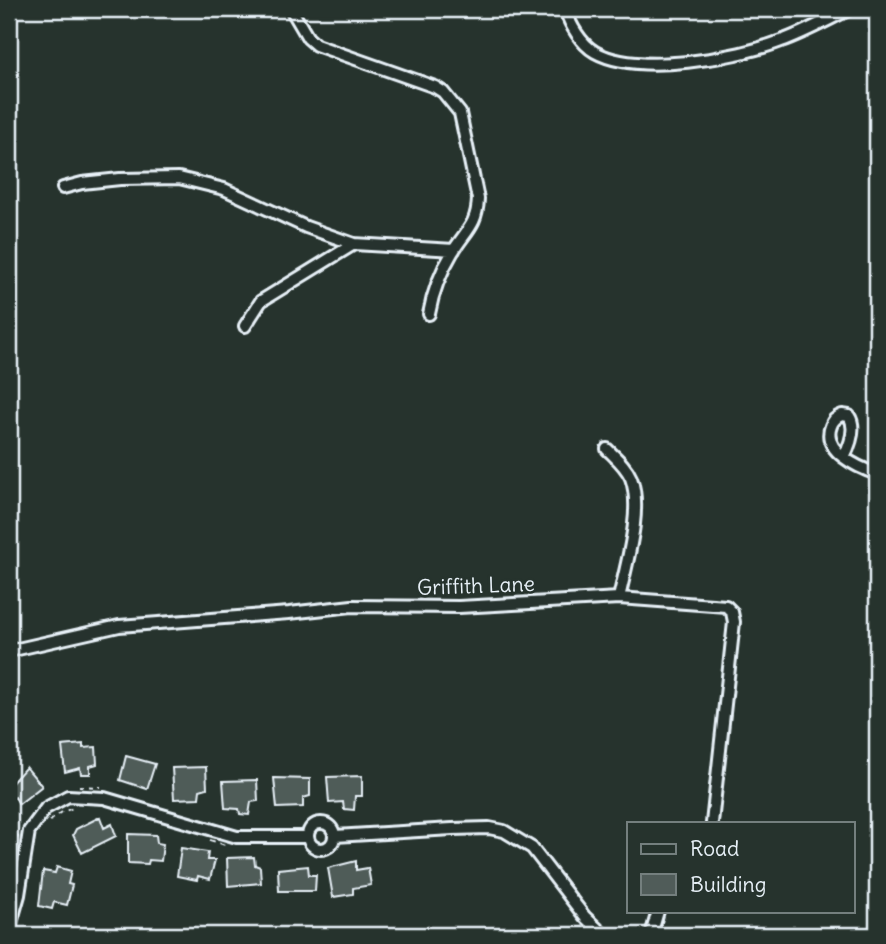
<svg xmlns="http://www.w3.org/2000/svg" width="886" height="944" font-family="Delius,sans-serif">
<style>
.building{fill:#505c59;stroke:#e8f1f8;stroke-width:2}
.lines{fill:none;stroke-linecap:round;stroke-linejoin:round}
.minor-casing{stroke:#e8f1f8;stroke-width:16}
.path{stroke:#e8f1f8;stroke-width:2;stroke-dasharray:5 5;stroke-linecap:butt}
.minor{stroke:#26332d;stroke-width:10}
.labels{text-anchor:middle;stroke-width:5;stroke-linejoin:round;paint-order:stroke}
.street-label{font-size:21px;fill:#e8f1f8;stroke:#26332d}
</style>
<rect width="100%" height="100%" fill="#26332d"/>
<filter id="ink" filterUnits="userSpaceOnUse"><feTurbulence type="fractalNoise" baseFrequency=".0143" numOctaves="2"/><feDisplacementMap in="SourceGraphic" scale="14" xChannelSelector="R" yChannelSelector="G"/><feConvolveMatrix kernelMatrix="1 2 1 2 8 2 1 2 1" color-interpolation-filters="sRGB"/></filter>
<g filter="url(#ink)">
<path class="building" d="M83 744V748L96 747 97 764 90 766V774H81L80 768 65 772 62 746Z
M126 756 155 764 147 789 120 780Z
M26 767 42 786 19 804 15 797 9 802V786Z
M206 767 207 788 200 790 199 798 174 799 172 768Z
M362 776V796H355L354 810 344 809 343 802 329 803 327 777Z
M274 778 310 779V796L303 798V807L277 808Z
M257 780 258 801 251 802 249 815 240 814 239 809 225 808 223 781Z
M100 817 104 828 112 824 116 836 82 853 73 835 76 829Z
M128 834 156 835 157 843 163 844 161 861 149 860 148 864 128 863Z
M181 848 208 852 207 860H215L210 879 198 876 197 880 177 876Z
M254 857 255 865 260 867 261 883 228 886 227 858Z
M356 861V870L368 868 371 885 353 888V894L333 897 328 868Z
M308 866 309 875H316L315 891H279L278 869Z
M57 867 71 871 68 884 72 885 67 905 54 902 52 909 39 906 43 871 55 873Z"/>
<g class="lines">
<defs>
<path id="minor" d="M291 9 308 38 316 45 435 87 443 92 460 113 478 199C477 226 465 231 452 253 440 273 433 291 429 314
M565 9C570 25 581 44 595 52 638 76 737 58 781 41 804 33 827 20 850 9
M63 188 82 183 120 179 179 178 224 189 306 227 354 244 454 250
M245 326 261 301 354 244
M607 449C616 458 626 466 631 478 643 510 626 565 619 598
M844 457C850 445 857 428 849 416L842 415C836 417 833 420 831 426 821 451 859 468 877 474
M9 651 119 626 289 613 352 606 459 607 619 598 726 606 732 612 734 622 712 823
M308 836a13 13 0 1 1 26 0a13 13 0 1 1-26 0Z
M335 836 452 829 489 828 504 831 532 848 585 917 604 935
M9 930 19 895 29 831 46 808 68 796 104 798 237 837H308
M651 935 658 911"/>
</defs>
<use href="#minor" class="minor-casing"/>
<path class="path" d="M79 786 101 787
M50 821 62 812 76 807
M210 840 228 846
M9 888 18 835"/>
<use href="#minor" class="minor"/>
</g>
</g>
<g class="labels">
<g class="street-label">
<text transform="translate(476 586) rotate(-2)" y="7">Griffith Lane</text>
</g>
</g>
<rect width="886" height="944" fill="none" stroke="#26332d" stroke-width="35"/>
<rect x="18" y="18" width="851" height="909" fill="none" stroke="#e8f1f8" stroke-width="2.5" filter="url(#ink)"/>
<rect x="627" y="822" width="228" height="91" fill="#26332d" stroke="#747f7e" stroke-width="2"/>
<rect x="641" y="844" width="35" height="10" fill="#26332d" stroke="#747f7e" stroke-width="2"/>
<text x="690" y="856" font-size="21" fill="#e8f1f8">Road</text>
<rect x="641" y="874" width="35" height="21" fill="#505c59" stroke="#747f7e" stroke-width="2"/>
<text x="690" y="892" font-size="21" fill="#e8f1f8">Building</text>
</svg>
